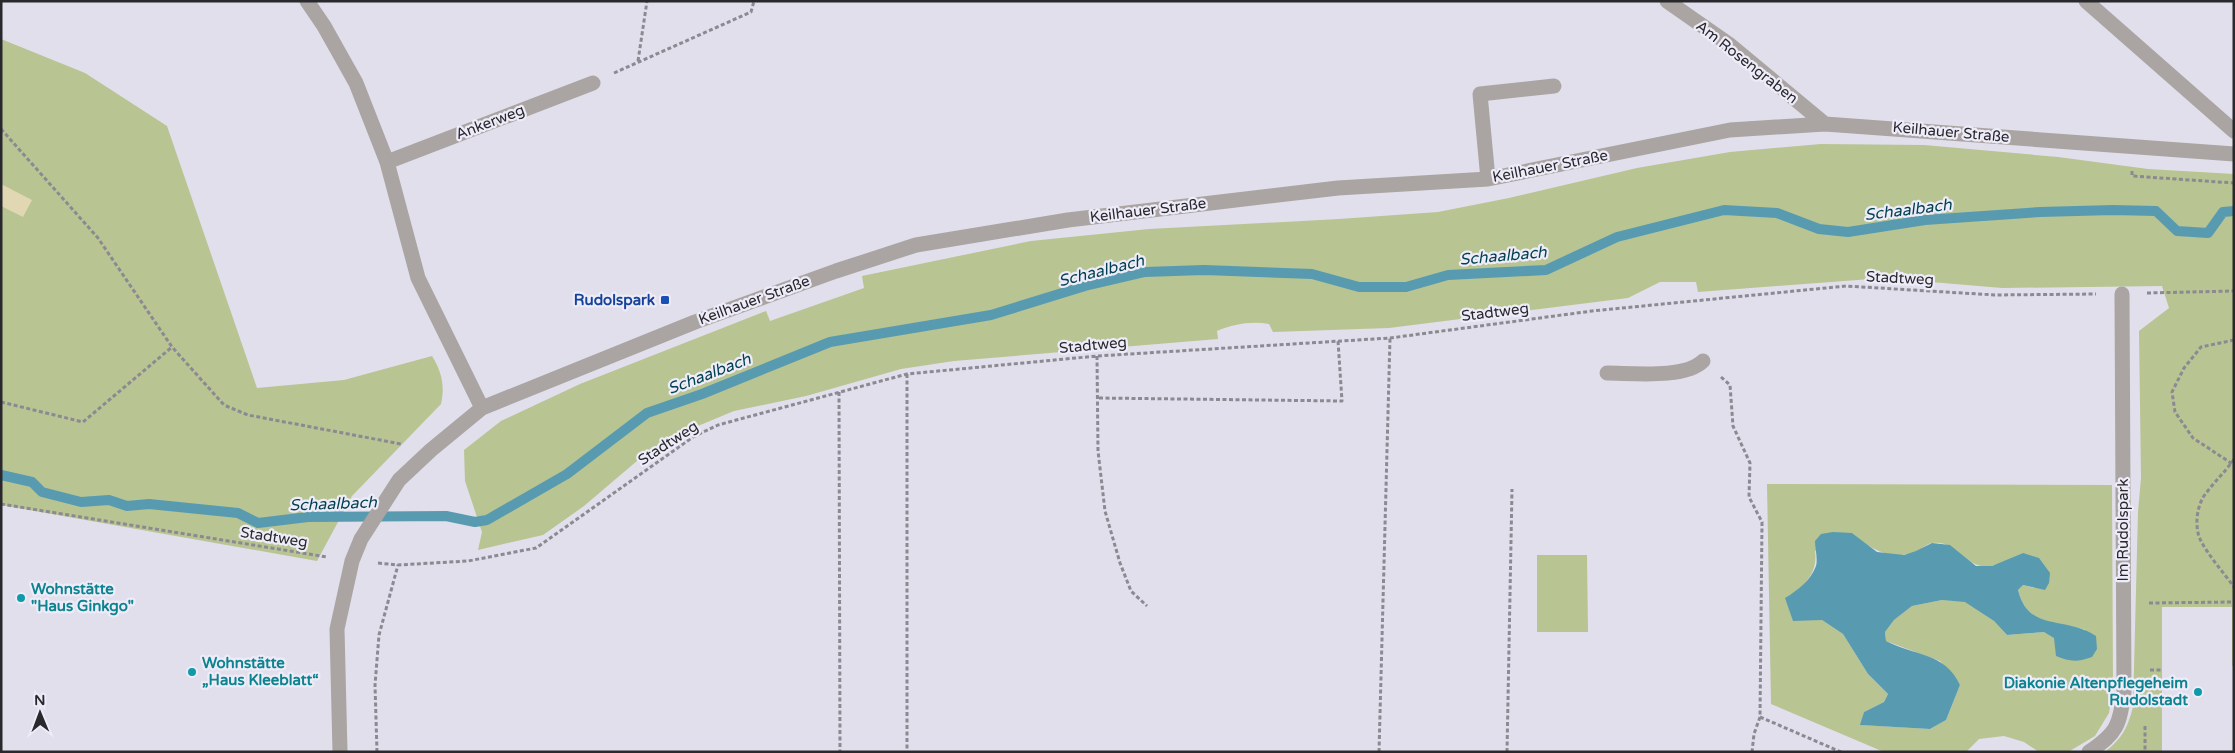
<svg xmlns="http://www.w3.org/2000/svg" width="2235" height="753" font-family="'Varela Round',sans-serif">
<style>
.green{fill:#b8c492;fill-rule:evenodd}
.sand{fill:#e1d7b2}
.water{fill:#589bb0}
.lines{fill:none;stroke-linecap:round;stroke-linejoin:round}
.stream{stroke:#589bb0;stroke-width:10}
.path{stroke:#8b8a92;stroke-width:3;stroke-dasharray:4 2.5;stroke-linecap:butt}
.minor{stroke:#aaa4a2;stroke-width:15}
.transit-dot{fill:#1a4fb4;stroke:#eeecf9;stroke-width:2}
.culture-dot{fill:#0f9aa8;stroke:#eeecf9;stroke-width:2}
.labels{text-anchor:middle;stroke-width:4.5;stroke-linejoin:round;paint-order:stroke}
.street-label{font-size:15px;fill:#29282c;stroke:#eeecf9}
.transit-label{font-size:15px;font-weight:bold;fill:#164399;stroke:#eeecf9;text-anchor:end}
.culture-label{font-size:15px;font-weight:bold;fill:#0d838f;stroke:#eeecf9;text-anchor:start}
.water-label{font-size:16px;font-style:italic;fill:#003f4e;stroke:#eeecf9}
</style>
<rect width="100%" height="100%" fill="#e1dfeb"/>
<path class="green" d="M1 39 85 73 167 126 257 388 344 380 432 356C442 372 445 386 441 404L352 496 317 561 1 505Z
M1821 144 1924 145 2058 157 2148 169 2234 174V666H2232V607H2162V752H2105C2123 737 2127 729 2133 707L2138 512 2141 478 2139 331 2169 308 2162 286 2002 288 1884 278 1698 292 1696 282H1660L1628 298 1389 328 1273 332 1269 324C1251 321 1234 324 1217 331L1218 339 954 361 901 369 806 396 734 411 693 428 651 449 584 506 543 535 478 550 482 532 465 481 464 450 501 421 580 384 766 311 770 321 864 288 862 276 1031 241 1149 229 1339 219 1438 212 1509 198 1637 168 1730 152Z
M1767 484 2112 485 2113 686 2109 713 2095 736 2068 752H2039L2024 742 2004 736 1979 739 1966 752H1884L1771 704ZM1852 533C1870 549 1890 561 1915 552 1921 550 1926 544 1932 543 1958 539 1965 570 1991 566 2001 565 2013 557 2023 553L2034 588 2023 585 2018 590C2028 628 2054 620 2086 630L2055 648V638L2045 632 2007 635 1994 621 1965 601 1942 600 1912 606 1894 620 1885 632 1886 641 1940 661 1960 685 1946 720 1930 729 1861 725 1864 712 1884 702 1888 694 1868 674 1843 634 1822 620H1793L1786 598C1804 586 1818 574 1815 551Z
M1537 555H1587L1588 632H1537Z"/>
<path class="sand" d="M1 184 32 200 23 217 1 206Z"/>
<path class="water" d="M1833 532 1852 533 1877 552 1904 555 1916 551 1932 543 1950 545 1976 566H1992L2023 553 2039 558 2050 573 2049 583 2045 590 2023 585 2018 590C2029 633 2063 615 2096 636L2097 649 2092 657C2078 662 2070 662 2056 656L2054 638 2044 632 2007 635 1994 621 1965 602 1942 600 1912 606 1894 620 1885 632 1886 641C1914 656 1945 652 1960 685L1946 720 1930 729 1860 725 1864 712 1884 702 1888 694 1868 674 1843 634 1822 620 1793 621 1785 598C1798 590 1811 580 1816 566 1818 559 1815 548 1815 541L1821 534Z"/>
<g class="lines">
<path class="stream" d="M1 475 32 482 42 492 81 502 109 500 127 506 149 504 238 513 258 523 308 517 446 516 475 522 487 520 567 474 647 413 702 394 830 342 991 315 1085 286 1145 272 1204 270 1312 274 1359 287H1406L1448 275 1546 270 1617 237 1724 210 1777 213 1819 229 1848 232 1925 220 2040 212 2113 210 2156 211 2177 231 2208 233 2223 212 2234 211"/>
<path class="path" d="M638 61 647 1
M614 73 751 12 754 1
M1 129 98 238 172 347 224 405 248 415 401 444
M2132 171V176L2234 183
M2147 293 2234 291
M2234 340 2201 347 2184 368 2172 392 2175 412 2193 438 2234 465
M1097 356 1098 451 1105 511 1120 563 1131 591 1147 606
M907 374V752
M1721 377 1730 385 1733 426 1750 463 1749 497 1762 522 1760 717 1754 734 1752 752
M839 392 840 752
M1099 398 1342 401 1338 341
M1 402 83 422 172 347
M2234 459C2226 471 2216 480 2207 492 2197 503 2194 525 2200 539 2207 554 2224 573 2234 587
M1 504 327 557
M378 563 398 565 468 561 536 548 693 437 718 425 907 374 1097 356 1390 338 1592 311 1846 286 1995 295 2096 294
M2149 603 2234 602
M2150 670H2162
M1760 717 1841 752
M2145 726V752
M377 752 375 685 379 635 398 565
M1379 752 1390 338
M1507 752 1512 489"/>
<path class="minor" d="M307 1 324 26 356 83 387 162 418 278 482 408
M1667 1 1730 45 1825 124
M2086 1 2234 131
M387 162 593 83
M1488 179 1480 94 1554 86
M1607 373C1632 373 1685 379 1703 361
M340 752 337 629 352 561 361 539 399 480 431 450 482 408 695 322 836 271 916 245 1068 220 1338 188 1488 179 1730 130 1825 124 2234 154
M2089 752C2118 732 2119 726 2124 692L2122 294"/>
</g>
<rect class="transit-dot" x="660" y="295" width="10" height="10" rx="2.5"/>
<g class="culture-dot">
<circle cx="21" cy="598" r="5"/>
<circle cx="192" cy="672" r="5"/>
<circle cx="2198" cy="692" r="5"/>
</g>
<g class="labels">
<g class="street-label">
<text transform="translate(1747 62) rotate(38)" y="5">Am Rosengraben</text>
<text transform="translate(490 122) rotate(-21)" y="5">Ankerweg</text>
<text transform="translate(1951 132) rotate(5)" y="5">Keilhauer Straße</text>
<text transform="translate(1550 166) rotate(-11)" y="5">Keilhauer Straße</text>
<text transform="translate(1148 210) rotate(-7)" y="5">Keilhauer Straße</text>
<text transform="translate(1900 278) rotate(3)" y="5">Stadtweg</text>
<text transform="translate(754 300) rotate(-20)" y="5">Keilhauer Straße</text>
<text transform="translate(1495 312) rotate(-7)" y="5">Stadtweg</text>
<text transform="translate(1093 345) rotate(-5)" y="5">Stadtweg</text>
<text transform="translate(668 443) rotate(-33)" y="5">Stadtweg</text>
<text transform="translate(2123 530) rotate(-90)" y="5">Im Rudolspark</text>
<text transform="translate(274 537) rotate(9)" y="5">Stadtweg</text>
</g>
<g class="transit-label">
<text x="655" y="305">Rudolspark</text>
</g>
<g class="culture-label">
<text x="31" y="594">Wohnstätte<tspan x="31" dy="17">"Haus Ginkgo"</tspan></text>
<text x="202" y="668">Wohnstätte<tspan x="202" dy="17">„Haus Kleeblatt“</tspan></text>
<text x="2188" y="688" text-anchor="end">Diakonie Altenpflegeheim<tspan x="2188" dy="17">Rudolstadt</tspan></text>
</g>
<g class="water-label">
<text transform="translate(1908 209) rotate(-7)" y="6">Schaalbach</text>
<text transform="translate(1503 255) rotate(-5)" y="6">Schaalbach</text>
<text transform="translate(1101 270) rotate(-14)" y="6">Schaalbach</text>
<text transform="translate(709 373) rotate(-21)" y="6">Schaalbach</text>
<text transform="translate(333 503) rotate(-2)" y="6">Schaalbach</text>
</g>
</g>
<rect width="2235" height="753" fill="none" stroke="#29282c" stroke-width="5"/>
<g transform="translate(40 713) rotate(359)" stroke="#eeecf9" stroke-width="4" paint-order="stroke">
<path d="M0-4L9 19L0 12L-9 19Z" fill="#29282c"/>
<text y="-8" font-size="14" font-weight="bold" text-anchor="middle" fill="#29282c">N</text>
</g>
</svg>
